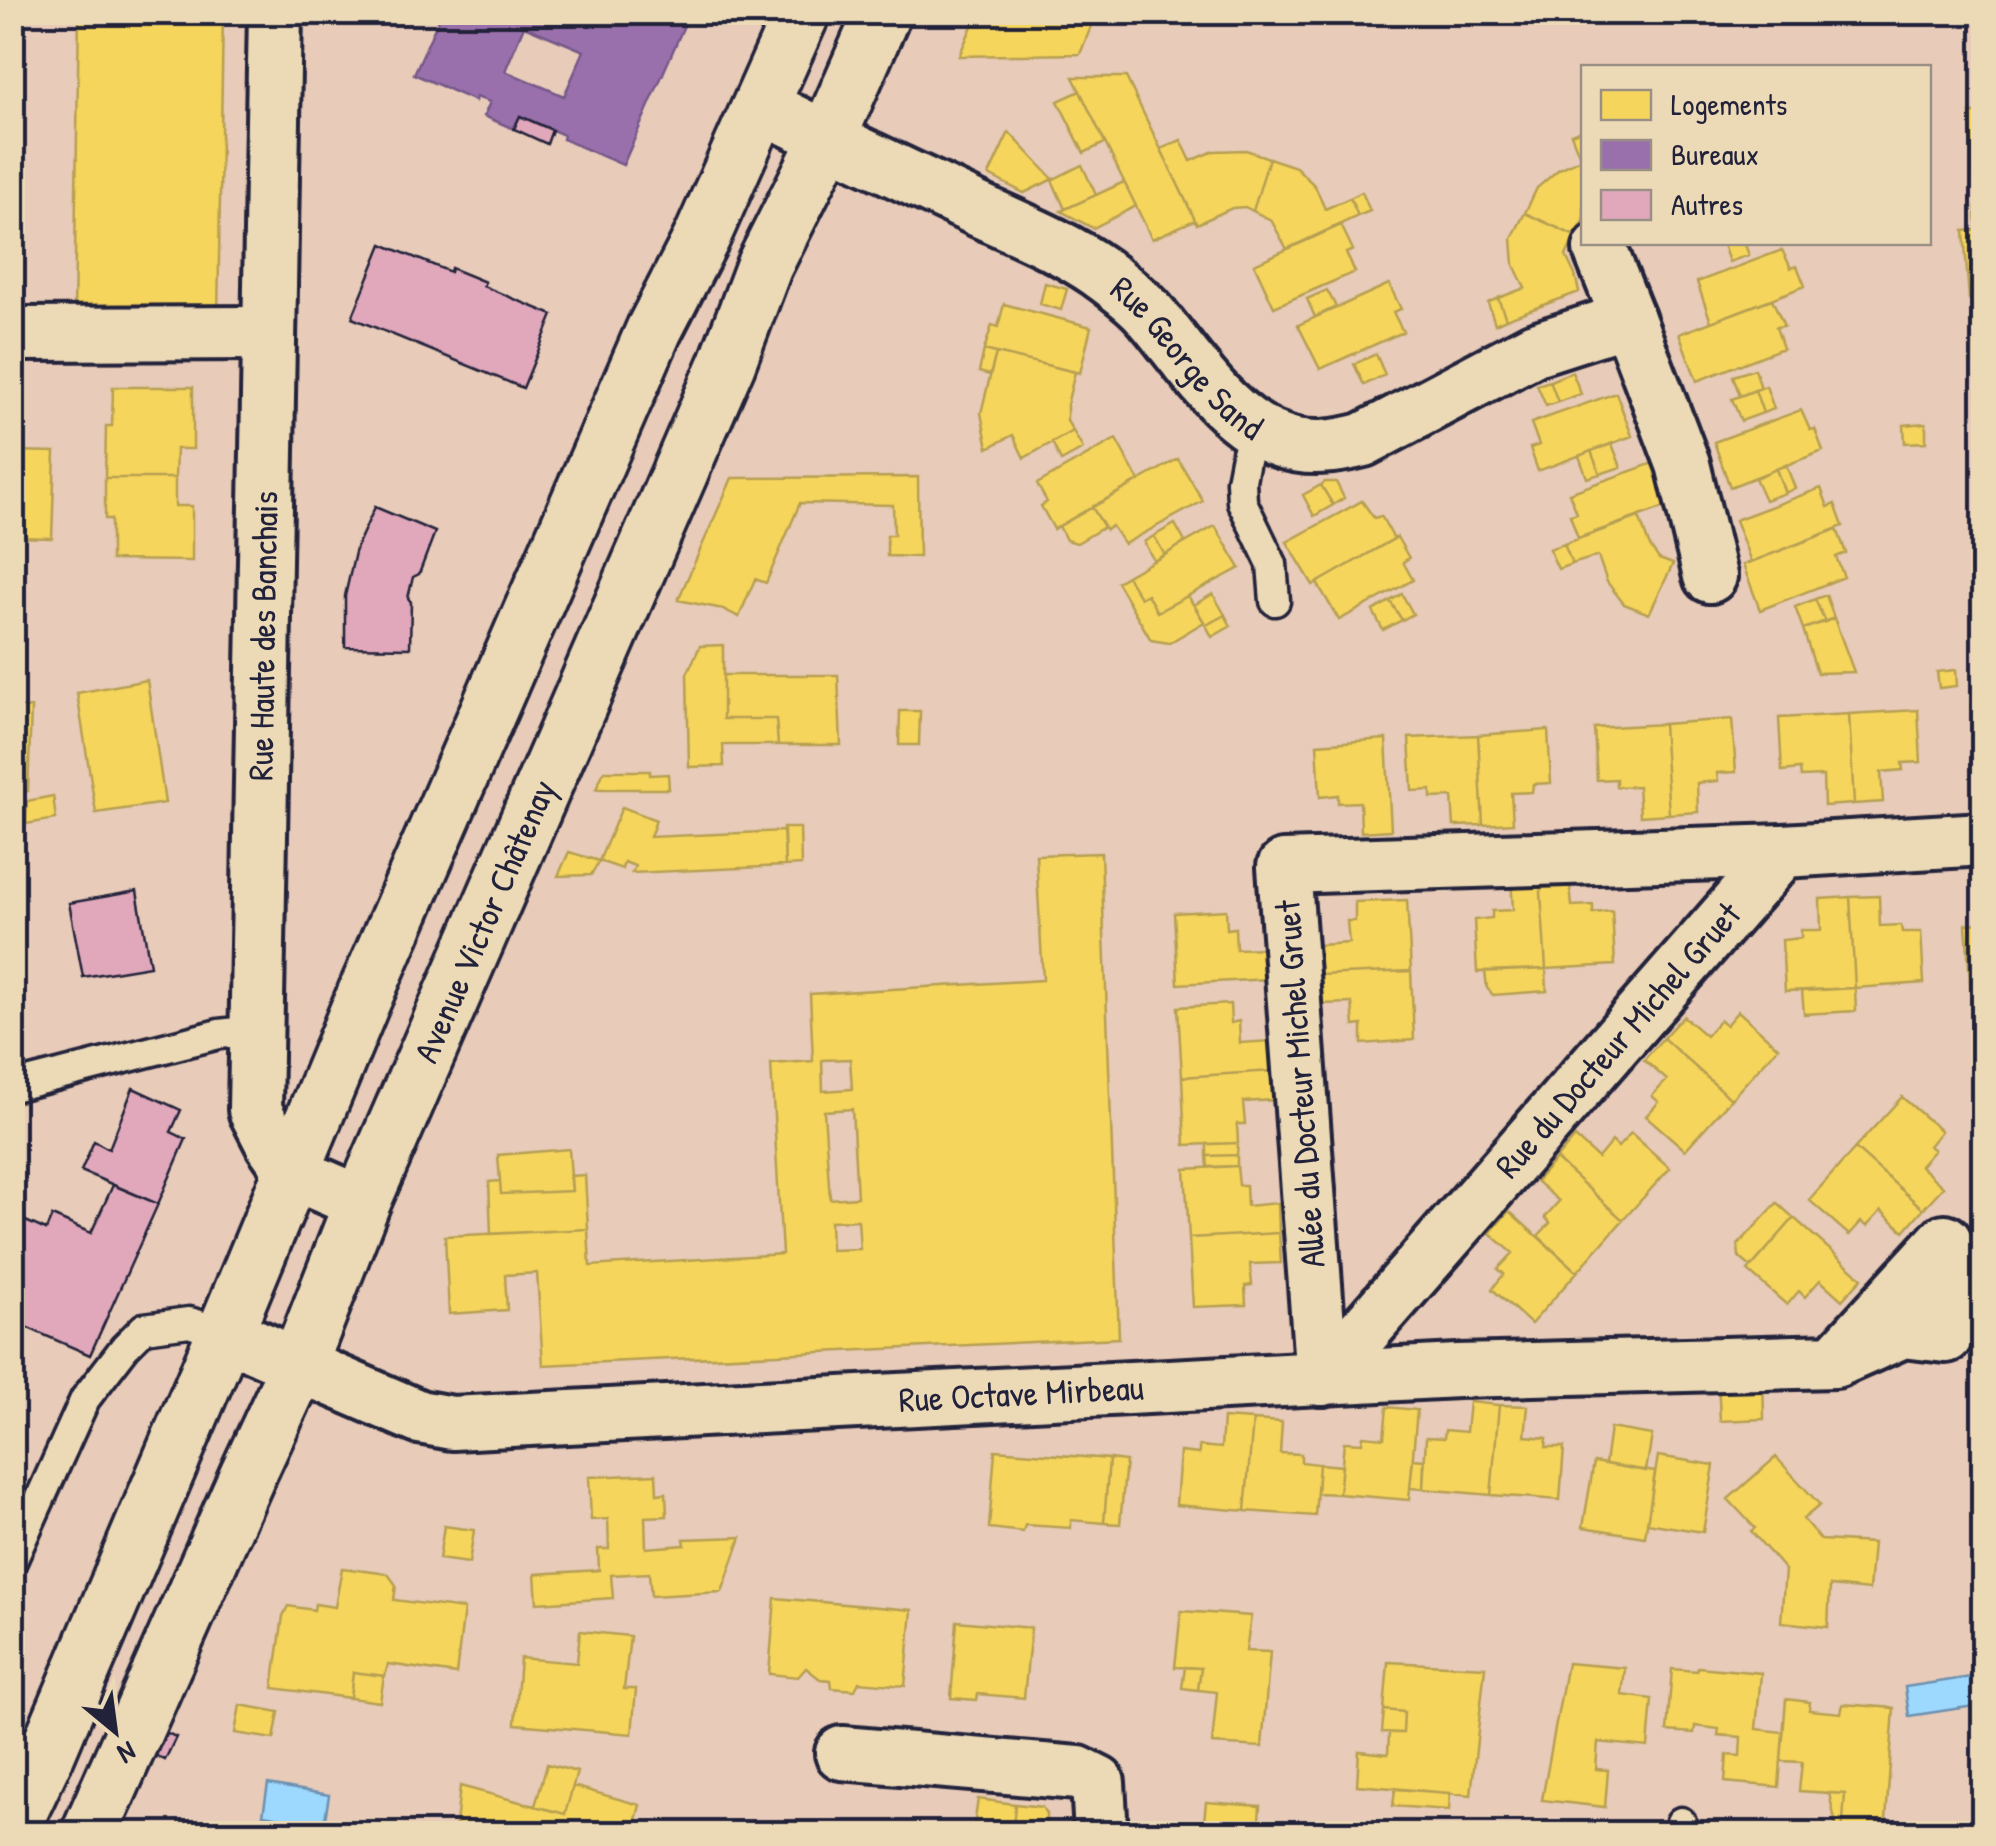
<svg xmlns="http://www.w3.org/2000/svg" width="1996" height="1846" font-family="'Patrick Hand',sans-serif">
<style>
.water{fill:#9dd9fe;stroke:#6c90b0;stroke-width:2.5}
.homes{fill:#f6d55c;stroke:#b69f52;stroke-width:2.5;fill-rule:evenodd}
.offices{fill:#9970ab;stroke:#755989;stroke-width:2.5;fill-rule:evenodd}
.building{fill:#e0a8ba;stroke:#22223b;stroke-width:2.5}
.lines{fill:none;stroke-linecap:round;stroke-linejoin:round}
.lane-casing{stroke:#22223b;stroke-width:35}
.street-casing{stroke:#22223b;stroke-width:60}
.secondary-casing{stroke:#22223b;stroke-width:62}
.lane{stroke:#ecdab7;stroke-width:28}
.street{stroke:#ecdab7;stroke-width:52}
.secondary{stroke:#ecdab7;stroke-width:55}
.labels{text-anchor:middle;stroke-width:10;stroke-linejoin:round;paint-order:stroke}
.street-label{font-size:35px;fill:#22223b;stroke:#ecdab7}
</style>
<rect width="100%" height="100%" fill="#e8cbb8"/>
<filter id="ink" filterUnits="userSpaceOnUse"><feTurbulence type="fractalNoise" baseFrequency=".01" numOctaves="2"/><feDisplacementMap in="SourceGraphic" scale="20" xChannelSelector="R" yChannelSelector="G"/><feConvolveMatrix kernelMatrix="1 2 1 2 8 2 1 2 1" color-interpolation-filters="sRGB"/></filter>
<g filter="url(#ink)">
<path class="water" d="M1971 1677V1685L1977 1684 1981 1705 1909 1716 1905 1687Z
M268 1784 329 1795 324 1825 263 1815Z"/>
<path class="homes" d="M79 12H223L218 318 74 316Z
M978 12H1097L1080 54 959 56Z
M1073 77H1126L1195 220 1152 239Z
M1080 91 1105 143 1084 153 1058 101Z
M1970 113H1984V181L1974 182Z
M1584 129V221L1575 236 1525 213 1537 188 1559 169 1581 159 1571 134Z
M1009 132 1053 179 1024 193 989 175Z
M1181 140 1191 161 1214 151 1246 150 1269 158 1253 211 1245 207 1232 208 1197 224 1161 149Z
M1269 158 1296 167 1315 186 1325 209 1350 198 1358 216 1287 249 1271 220 1253 211Z
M1082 165 1096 195 1065 209 1052 180Z
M1124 182 1136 206 1093 228 1061 211Z
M1362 192 1370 211 1358 216 1350 198Z
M1984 205V298L1969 299 1964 231 1977 230 1976 206Z
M1525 213 1575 236 1566 256 1575 275 1579 292 1506 319 1498 298 1525 288 1514 265 1512 238Z
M1341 225 1353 250 1346 253 1355 272 1274 307 1254 264Z
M1722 242H1744L1749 255 1729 262Z
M1782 250 1791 268 1797 266 1805 286 1711 322 1697 282Z
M1045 283 1067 289 1061 310 1040 304Z
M1389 284 1401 309 1393 312 1403 332 1320 369 1298 325Z
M1327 290 1336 307 1315 317 1307 299Z
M1498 298 1506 319 1495 324 1488 303Z
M1772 299 1784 326 1776 327 1783 348 1697 381 1679 334Z
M1004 304 1091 327 1080 373 984 350 992 325 998 327Z
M1984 344V413H1979L1975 345Z
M984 350 996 353 990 375 979 372Z
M996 353 1075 372 1067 405V421L1073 431 1024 458 1013 435 988 448 981 413Z
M1376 354 1385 375 1364 385 1354 364Z
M1755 369 1761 388 1740 396 1733 376Z
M1572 372 1581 394 1558 402 1550 381Z
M1550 381 1558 402 1546 406 1537 385Z
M1766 386 1774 409 1763 413 1755 390Z
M113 387H193V449H176L175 478H105L106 426H112Z
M1755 390 1763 413 1741 421 1732 399Z
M1616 393 1632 436 1538 471 1530 448 1539 445 1531 423Z
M1801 410 1810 430 1815 429 1823 451 1730 487 1714 442Z
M1926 423V442L1905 443 1904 425Z
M1073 431 1083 449 1061 461 1052 442Z
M1116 439 1139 481 1054 529 1041 506 1047 502 1037 484Z
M1612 444 1621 467 1600 474 1591 451Z
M12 451 55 452 52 538 12 537Z
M1591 451 1600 474 1587 478 1579 456Z
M1178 459 1203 501 1124 544 1112 526 1106 530 1092 507Z
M1656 462 1671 505 1578 538 1570 515 1577 513 1569 493Z
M1786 465 1795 488 1785 493 1776 469Z
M1776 469 1785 493 1765 500 1755 478Z
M918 477 919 557 887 556V535H894L893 505 800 503 766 583 755 579 739 617 723 609 678 600 732 478Z
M105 478H175V506H192V561L111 560V519H105Z
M1325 482H1336L1344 498 1333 505 1321 485Z
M1321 485 1333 505 1314 516 1303 495Z
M1821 488 1828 507 1835 504 1843 526 1751 562 1735 520Z
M1362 501 1374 518 1381 516 1394 539 1313 585 1287 542Z
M1092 507 1104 527 1077 543 1066 540 1059 526Z
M1639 517 1649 545 1659 559 1673 564 1649 614 1624 604 1607 582 1598 556 1572 564 1564 544Z
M1175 524 1185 542 1165 555 1154 536Z
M1215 526 1240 568 1157 612 1147 594 1140 598 1127 576Z
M1837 529 1846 553 1836 557 1844 577 1760 610 1743 565Z
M1154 536 1165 555 1154 561 1144 542Z
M1397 537 1409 558 1403 562 1413 580 1339 620 1317 583Z
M1564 544 1572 564 1558 569 1549 549Z
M1127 576 1140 598 1147 594 1157 612 1188 596 1204 622 1169 643 1151 640 1117 582Z
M1213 594 1225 615 1206 625 1194 605Z
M1402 594 1413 614 1402 620 1390 601Z
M1826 595 1834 618 1825 622 1815 599Z
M1815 599 1825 622 1803 629 1795 607Z
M1390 601 1402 620 1383 630 1373 611Z
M1225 615 1231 626 1212 637 1206 625Z
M1834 618 1854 672 1817 673 1803 629Z
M723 645V719H776L778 745H723L724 766 689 767 687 674 700 646Z
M1956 670 1957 686 1939 688 1937 672Z
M723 675H838L841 745H778L776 719H723Z
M147 680 165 803 96 813 77 693Z
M12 706 31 708 28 791 12 789Z
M1918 710 1921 762 1902 763 1903 770 1881 772 1883 802 1854 804 1849 714Z
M900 711H920L919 745H899Z
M1849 714 1854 804 1824 806 1823 776 1801 777 1800 769 1782 771 1779 718Z
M1732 719 1736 772 1717 773 1718 781 1697 783 1698 812 1669 814 1663 724Z
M1663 724 1669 814 1640 816 1638 786 1616 787V779L1597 780 1594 728Z
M1548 730 1551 783 1533 784 1532 792 1511 793 1513 823 1483 825 1478 735Z
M1478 735 1483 825 1454 826 1452 797 1431 798V790L1412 791 1409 738Z
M1386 739 1391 830 1361 832 1360 802 1338 803V795L1320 797 1317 744Z
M604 771H650V775L668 774 669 789H596Z
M53 796 56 819 26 824 27 801Z
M622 807 656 820 650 837 784 831 785 866 632 873 635 866 624 862 622 869 599 861Z
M783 828H800L801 865 785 866Z
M569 852 599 861 591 875 558 876Z
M1101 853 1119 1338 543 1365 537 1273 505 1275 507 1310 449 1314 445 1236 588 1229 590 1266 782 1254 771 1064 813 1061 810 994 1043 980 1036 855ZM850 1059 852 1089 823 1091 822 1060ZM852 1109 857 1197 830 1199 824 1111ZM858 1220 860 1249 831 1250 830 1221Z
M1569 876 1572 906 1593 905V913L1612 911 1615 965 1546 969 1540 877Z
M1540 877 1546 969 1477 972 1474 920 1492 918V911L1513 910 1511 878Z
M1879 896 1880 926 1901 925 1902 932H1921L1924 983 1855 988 1850 897Z
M1850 897 1855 988 1785 991 1782 940 1801 938V930H1821L1820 899Z
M1407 900 1411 971 1320 975 1319 945 1349 943 1347 921H1355V902Z
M1226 910 1227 929 1235 928 1236 949 1266 948 1268 979 1178 984 1174 913Z
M1984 923V994L1971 995 1966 924Z
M1546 969 1547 991 1493 995 1487 988 1485 971Z
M1411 971 1414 1040 1362 1044V1025L1354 1026 1352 1003 1321 1004 1320 975Z
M1855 988 1856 1011 1804 1014 1802 991Z
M1230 1004 1231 1023 1239 1021 1240 1043 1271 1041 1272 1071 1182 1077 1178 1007Z
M1738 1011 1778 1047 1731 1099 1663 1038 1683 1016 1706 1036 1720 1020 1726 1025Z
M1663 1038 1731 1099 1685 1150 1646 1116 1659 1102 1652 1096 1667 1080 1644 1060Z
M1272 1071 1274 1100 1243 1102 1245 1124H1237L1238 1143 1185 1145 1182 1077Z
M1902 1097 1941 1131 1929 1146 1934 1150 1920 1166 1943 1187 1923 1209 1855 1148Z
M1631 1133 1670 1168 1623 1220 1556 1159 1575 1137 1598 1158 1612 1141 1618 1147Z
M1238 1143 1237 1155 1207 1156V1144Z
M1855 1148 1923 1209 1904 1231 1881 1211 1867 1226 1861 1222 1849 1235 1809 1200Z
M569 1149 572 1191 501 1194 498 1155Z
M1237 1155V1166L1208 1167 1207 1156Z
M1556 1159 1623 1220 1577 1272 1538 1236 1550 1223 1545 1217 1559 1201 1536 1181Z
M1237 1166 1239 1185H1246L1247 1206 1278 1203 1279 1233 1189 1238 1185 1169Z
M585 1175 588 1229 491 1234 489 1182 500 1181 501 1194 572 1191 570 1176Z
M1777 1203 1794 1218 1751 1267 1739 1257 1738 1245Z
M1509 1211 1577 1272 1531 1324 1492 1289 1504 1274 1498 1269 1513 1253 1490 1233Z
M1794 1218 1862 1278 1842 1300 1820 1280 1805 1297 1799 1291 1787 1305 1748 1271Z
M1279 1233 1281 1263 1250 1264 1252 1285 1245 1286 1246 1305 1193 1307 1189 1238Z
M1763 1375 1764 1419 1720 1421 1718 1378Z
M1469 1402 1499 1405 1491 1495 1423 1489 1426 1437 1444 1438 1445 1430 1466 1432Z
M1499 1405 1528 1406 1525 1436 1547 1438 1546 1447H1564L1560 1500 1491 1495Z
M1387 1407 1417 1410 1409 1500 1339 1494 1344 1442 1362 1443 1363 1436 1384 1438Z
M1223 1418 1253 1420 1245 1511 1176 1505 1180 1452 1199 1454V1446L1221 1448Z
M1253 1420 1282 1422 1280 1453 1301 1454V1462L1319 1464 1315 1516 1245 1511Z
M1610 1428 1652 1435 1646 1471 1605 1464Z
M995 1450 1109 1459 1104 1523 1071 1520V1528L1025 1525 1023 1532 989 1528Z
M1658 1456 1714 1465 1703 1532 1647 1523Z
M1776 1457 1820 1505 1803 1519 1821 1540 1873 1543 1869 1590 1830 1586 1828 1627 1781 1622 1785 1570 1751 1531 1755 1528 1728 1499Z
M1109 1459 1126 1461 1120 1524 1104 1523Z
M1413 1459 1424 1460 1423 1489 1410 1488Z
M1594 1462 1655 1472 1645 1537 1583 1527Z
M1319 1464 1342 1466 1339 1494 1317 1493Z
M656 1474 657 1494 666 1493 667 1516 645 1517 646 1548 685 1545 684 1539 741 1537 722 1592 651 1596 649 1573 611 1575 613 1598 537 1603 535 1574 599 1570 598 1549H609L608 1519 591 1520 589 1477Z
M444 1526 474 1530 469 1563 439 1559Z
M342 1568 388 1574 396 1585 394 1600 464 1609 456 1674 388 1664 385 1676 353 1672 350 1698 273 1688 283 1616 288 1606 314 1610 315 1604 335 1607Z
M775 1598 912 1610 905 1686 859 1682 855 1690 832 1688 831 1680 820 1679 806 1668 798 1677 769 1674Z
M1181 1611 1251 1616 1246 1651 1270 1652 1262 1747 1212 1744 1217 1692 1198 1690 1201 1668 1175 1667Z
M957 1621 1031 1628 1024 1698 978 1694 977 1700 951 1698Z
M580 1631 630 1636 624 1689H636L632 1734 515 1724 520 1658 577 1663Z
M1388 1662 1485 1667 1471 1795 1357 1785 1359 1751 1388 1754 1389 1733H1403L1404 1712 1384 1710Z
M1567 1663 1625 1668 1622 1695 1652 1699 1648 1747 1598 1742 1596 1769 1608 1770 1605 1807 1542 1800Z
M1185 1667 1201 1668 1198 1690 1182 1688Z
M1698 1667 1761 1673 1756 1729 1783 1732 1779 1787 1725 1782 1727 1755 1740 1756 1741 1737 1718 1735 1719 1729 1695 1726 1694 1733 1667 1731 1672 1669 1697 1671Z
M353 1672 384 1676 380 1702 350 1698Z
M1786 1699 1810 1702 1809 1710 1841 1713 1843 1704 1894 1708 1885 1834H1842L1845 1794 1799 1791 1802 1762 1781 1761Z
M240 1705 279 1712 274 1739 235 1733Z
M1384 1710 1404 1712 1403 1733 1382 1732Z
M547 1764 577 1772 565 1814 535 1806Z
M460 1786 565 1814 573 1786 640 1805 636 1820 662 1827 660 1834H455Z
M1395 1789 1450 1793 1449 1810 1393 1806Z
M1829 1793 1845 1794 1842 1834H1838Z
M978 1799 1015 1804 1013 1830 974 1826Z
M1206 1802 1260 1806 1258 1833 1185 1834 1189 1830 1203 1831Z
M1015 1804 1042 1807 1046 1814V1824L1037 1831 1013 1830Z"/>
<path class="offices" d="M442 12H666L686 21 623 165 563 139 564 135 520 116 514 129 484 116 490 102 476 97 475 101 414 74ZM524 26 584 51 564 96 505 71Z"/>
<path class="building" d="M520 116 552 130 547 144 514 129Z
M382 244 450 272 451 268 485 282 483 286 553 315 523 388 352 318Z
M375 507 435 532 419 574 413 577 408 598 411 602 410 648 345 647V596L356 548Z
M137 891 150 966 83 977 69 903Z
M133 1088 181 1110 171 1132 186 1139 158 1204 81 1171 94 1141 109 1149Z
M113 1185 158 1204 90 1355 12 1321V1215L46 1230 52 1216 91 1233Z
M165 1732 176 1737 165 1760 154 1755Z"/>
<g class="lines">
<defs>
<path id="lane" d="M1254 429 1245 460 1241 481 1242 502 1272 564 1275 601
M12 1087 219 1034 256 1030
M12 1561 85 1399 125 1347 144 1328 189 1322 225 1333
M1681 1822 1684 1834"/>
<g id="street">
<path d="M275 12 255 1110 272 1143 293 1173 362 1203"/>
<path id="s1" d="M760 105C832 142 906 175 979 210 1020 229 1063 246 1100 272 1116 284 1133 296 1147 311 1185 354 1224 422 1281 441 1308 451 1336 447 1363 440L1535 349 1628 319 1683 464 1710 576"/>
<path d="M1600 249 1628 319"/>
<path d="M12 334 268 333"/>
<path id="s2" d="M225 1333 419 1417 452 1423 1458 1371 1835 1361 1903 1331 1946 1336 1945 1241 1835 1361"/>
<path d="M1322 1379 1284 867 1783 851"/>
<path id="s3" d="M1322 1379 1783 851 1984 839"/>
<path d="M842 1753 1078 1773 1098 1783 1101 1834"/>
</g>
<g id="secondary">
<path d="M12 1827 47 1753 225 1333 361 1004 654 330 702 237 802 12"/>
<path id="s4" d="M89 1834 248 1474 299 1364 362 1203 727 364 764 266 827 140 883 12"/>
</g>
</defs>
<use href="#lane" class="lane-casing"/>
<use href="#street" class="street-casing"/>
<use href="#secondary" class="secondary-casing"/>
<use href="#lane" class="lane"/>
<use href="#street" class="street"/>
<use href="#secondary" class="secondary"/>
</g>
</g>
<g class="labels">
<g class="street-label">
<text dy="12" stroke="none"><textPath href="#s1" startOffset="502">Rue George Sand</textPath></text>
<text transform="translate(263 636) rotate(-89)" y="12">Rue Haute des Banchais</text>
<text dy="12" stroke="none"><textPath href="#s4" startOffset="995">Avenue Victor Châtenay</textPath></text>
<text dy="12" stroke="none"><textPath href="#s3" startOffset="450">Rue du Docteur Michel Gruet</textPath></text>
<text transform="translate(1300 1084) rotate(-94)" y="12">Allée du Docteur Michel Gruet</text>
<text dy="12" stroke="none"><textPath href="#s2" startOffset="815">Rue Octave Mirbeau</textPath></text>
</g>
</g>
<rect width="1996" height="1846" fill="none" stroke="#ecdab7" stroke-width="50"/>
<rect x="25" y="25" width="1946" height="1796" fill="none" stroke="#22223b" stroke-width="4" filter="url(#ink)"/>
<rect x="1581" y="65" width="350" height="180" fill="#ecdab7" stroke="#9b9085" stroke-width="2.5"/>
<rect x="1601" y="90" width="50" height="30" fill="#f6d55c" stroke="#9b9085" stroke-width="2.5"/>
<text x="1671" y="115" font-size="30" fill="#22223b">Logements</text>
<rect x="1601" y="140" width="50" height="30" fill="#9970ab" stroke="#9b9085" stroke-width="2.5"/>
<text x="1671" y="165" font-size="30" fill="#22223b">Bureaux</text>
<rect x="1601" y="190" width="50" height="30" fill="#e0a8ba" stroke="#9b9085" stroke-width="2.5"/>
<text x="1671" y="215" font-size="30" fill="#22223b">Autres</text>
<g transform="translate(115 1731) rotate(151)" stroke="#ecdab7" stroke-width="8" paint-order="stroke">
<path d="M0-8L18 38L0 25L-18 38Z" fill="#22223b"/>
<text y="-15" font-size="28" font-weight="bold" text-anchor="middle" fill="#22223b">N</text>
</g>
</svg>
